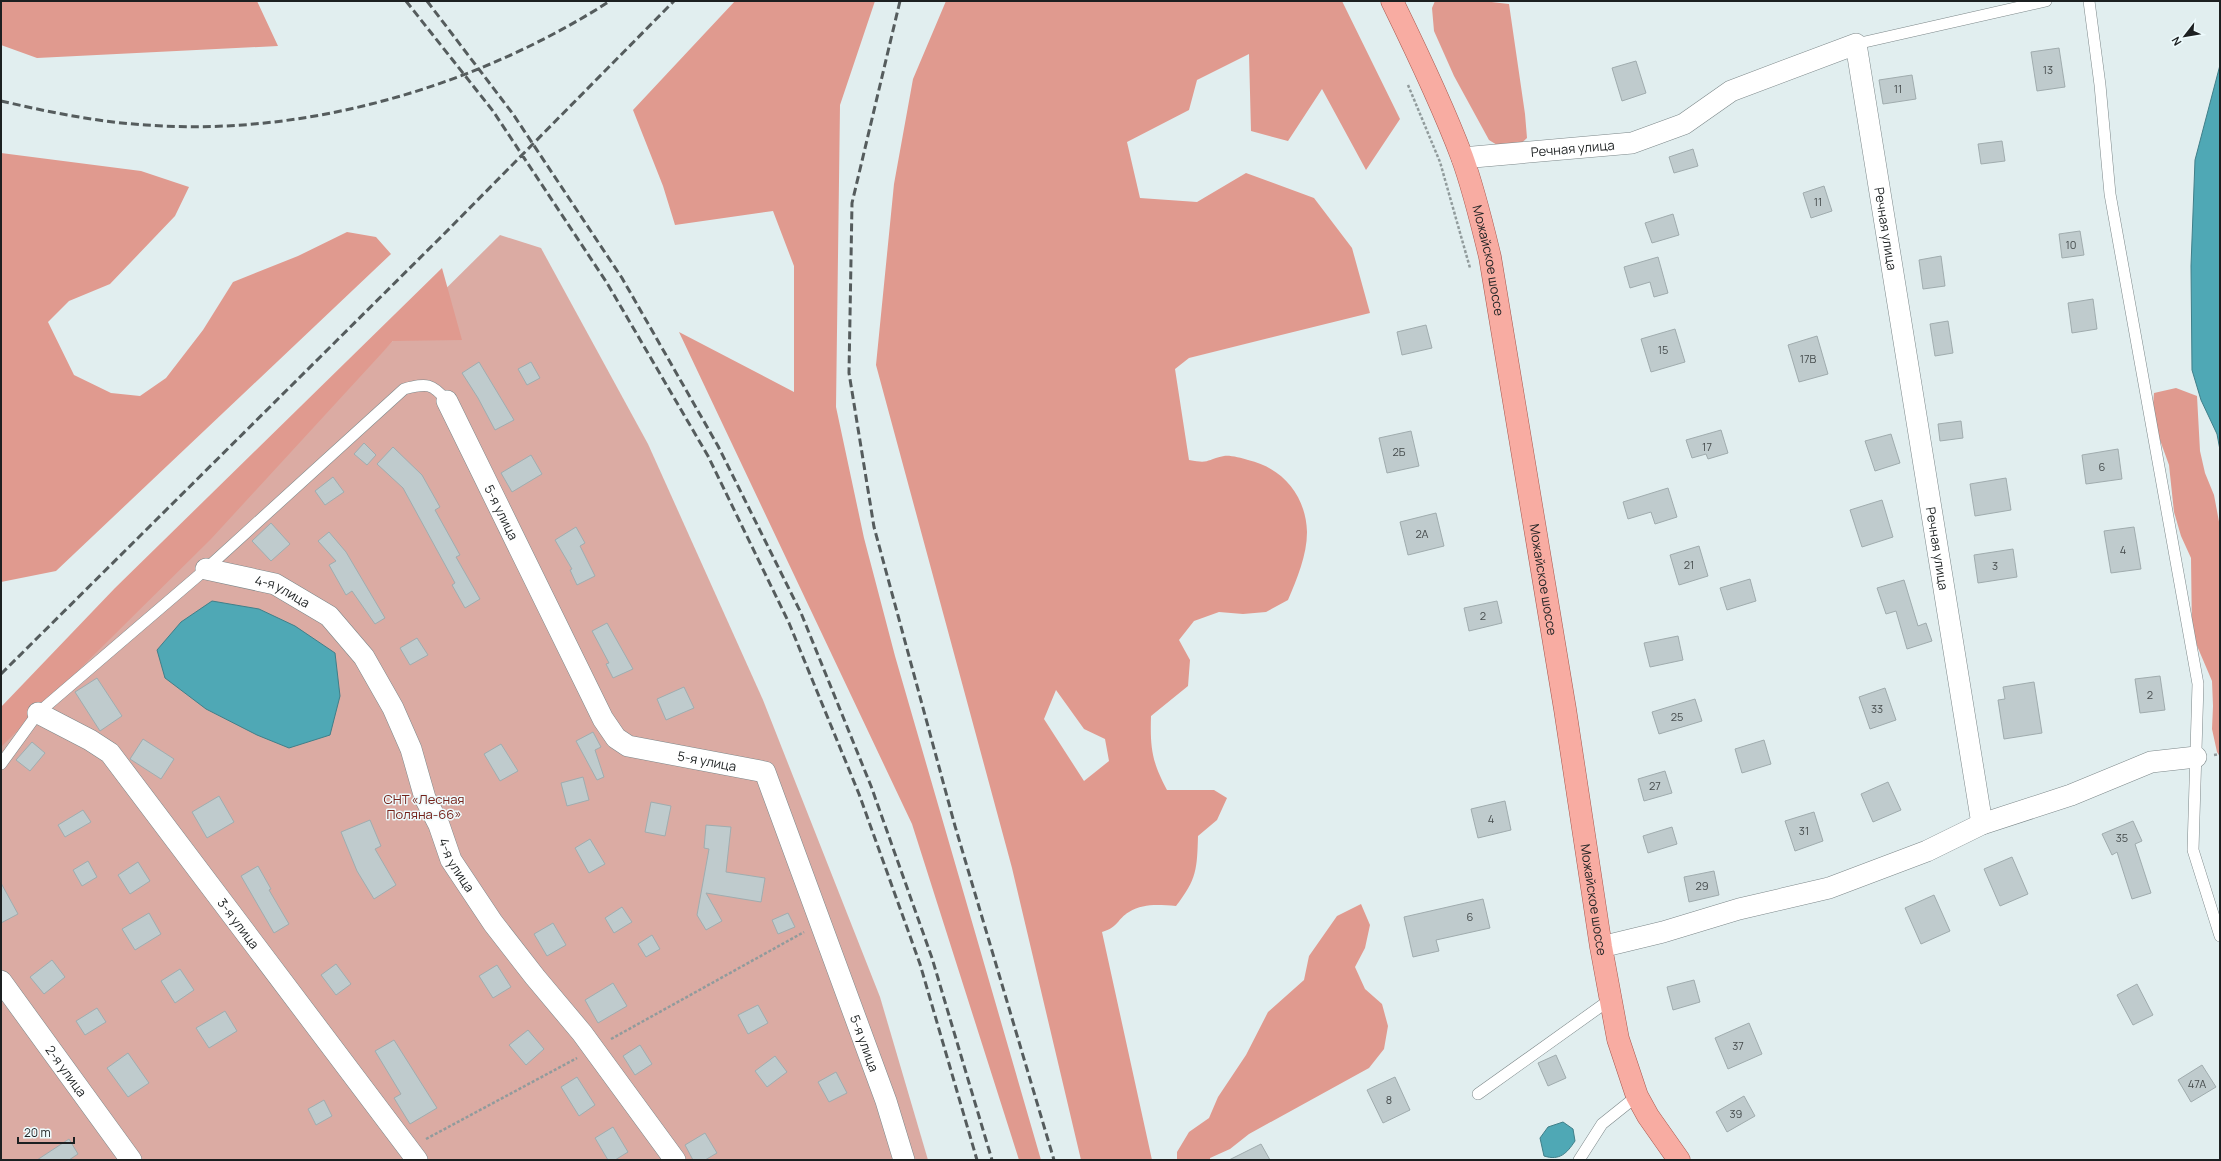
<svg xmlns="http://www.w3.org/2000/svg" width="2221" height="1161" font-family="Manrope,sans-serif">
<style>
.green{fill:#dbaba3}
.forest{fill:#e09a8f;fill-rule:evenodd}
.water{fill:#4fa8b5;stroke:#407f89}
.building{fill:#bfcbcd;stroke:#a0acae}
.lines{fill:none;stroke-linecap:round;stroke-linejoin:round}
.lane-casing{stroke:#7c8789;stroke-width:12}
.street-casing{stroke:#7c8789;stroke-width:22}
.primary-casing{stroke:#a8574d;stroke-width:23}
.path{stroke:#919b9c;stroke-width:2.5;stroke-dasharray:3 2;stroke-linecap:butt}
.lane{stroke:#fff;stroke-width:11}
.street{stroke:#fff;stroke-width:21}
.primary{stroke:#f8aca2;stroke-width:22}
.rail{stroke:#555c5d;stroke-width:3;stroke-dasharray:8 4;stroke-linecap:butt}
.labels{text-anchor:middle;stroke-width:3;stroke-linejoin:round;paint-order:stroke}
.number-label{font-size:11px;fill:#454b4c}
.street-label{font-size:13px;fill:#1c2021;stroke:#eefbfd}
.park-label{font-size:13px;fill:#742119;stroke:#eefbfd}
</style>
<rect width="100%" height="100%" fill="#e1eeef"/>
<path class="green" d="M500 235 541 248 648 444 763 700 880 997 928 1160H1V729Z"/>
<path class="forest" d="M1 1H257L278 46 37 58 1 45Z
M735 1H875L840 105 836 407 864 538 895 656 1041 1160H1019L912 824 679 332 794 392V266L773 211 675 225 663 186 633 110Z
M946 1H1342L1400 119 1366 170 1322 89 1288 141 1251 131 1249 54 1197 80 1189 110 1127 142 1140 198 1197 202 1246 173 1314 198 1352 248 1370 313 1189 358 1175 369 1189 460C1210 464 1205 460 1224 456 1230 455 1241 458 1248 460 1283 468 1306 496 1307 532 1307 555 1297 579 1288 600L1266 612 1243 614 1219 612 1194 621 1179 640 1190 660 1188 686 1151 716C1150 748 1152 762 1167 790H1214L1227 798 1217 820 1198 836C1197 869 1197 879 1176 906 1159 905 1144 903 1129 912 1117 919 1119 927 1102 932L1152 1160H1081L1012 868 876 365 894 184 913 79ZM1056 690 1084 729 1105 739 1109 761 1084 781 1044 719Z
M1435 1H1483L1509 4 1525 114 1527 138 1510 153 1489 140 1454 76 1434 31 1432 8Z
M1 153 141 171 189 187 175 216 110 284 69 301 48 322 74 375 111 393 140 396 166 378 203 330 233 282 298 256 347 232 376 237 391 254 56 571 1 582Z
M442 268 462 340 393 341 211 539 1 747V707L115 588Z
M2176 388 2197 396 2200 451 2205 473 2214 495 2220 527V757L2217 752 2212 729 2213 706 2212 681 2192 634 2191 558 2181 536 2174 512 2169 465 2152 418 2154 393Z
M1361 904 1370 925 1365 948 1355 967 1365 989 1382 1004 1388 1026 1384 1049 1369 1068 1249 1134 1230 1149 1210 1158V1160H1177V1152L1189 1132 1209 1118 1218 1097 1246 1055 1268 1012 1304 980 1309 956 1337 916Z"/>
<path class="water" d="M2220 65V450L2217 434 2201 400 2192 370 2191 266 2195 160Z
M212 601 259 609 295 626 335 653 340 696 330 735 289 748 257 735 206 709 165 678 157 650 181 622Z
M1563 1122 1573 1129 1575 1141C1567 1153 1560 1161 1544 1156L1540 1138 1548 1127Z"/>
<path class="building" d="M2059 48 2065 87 2037 91 2031 52Z
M1636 61 1646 93 1622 101 1612 68Z
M1912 75 1916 99 1883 104 1879 80Z
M2002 141 2005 161 1981 164 1978 144Z
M1693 149 1698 166 1674 173 1669 157Z
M1824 186 1832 211 1811 218 1803 193Z
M1673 214 1679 235 1652 243 1645 223Z
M2080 231 2084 255 2062 258 2059 234Z
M1941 256 1945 286 1923 289 1919 260Z
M1658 257 1668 293 1654 297 1650 282 1630 288 1624 267Z
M2093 299 2097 329 2072 333 2068 303Z
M1948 321 1953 353 1935 356 1930 324Z
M1426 325 1432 348 1402 355 1397 332Z
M1675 329 1685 362 1651 372 1641 339Z
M1817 336 1828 374 1799 382 1788 345Z
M479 362 514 420 495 430 478 398 462 373Z
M531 362 540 378 527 385 518 369Z
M1961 421 1963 438 1940 441 1938 424Z
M1721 430 1728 453 1708 459 1706 454 1692 458 1686 440Z
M1411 431 1419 466 1387 473 1379 438Z
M1891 434 1900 463 1875 471 1865 441Z
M364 443 376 455 367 465 354 454Z
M393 447 422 475 440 507 435 510 460 555 456 557 480 599 465 608 452 585 455 583 403 488 377 464Z
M2118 449 2122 479 2086 484 2082 455Z
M531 455 542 474 512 492 501 473Z
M333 477 344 492 325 505 315 491Z
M2006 478 2011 510 1975 516 1970 484Z
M1668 488 1677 517 1655 524 1651 512 1628 519 1623 502Z
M1882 500 1893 537 1862 547 1850 510Z
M1436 513 1444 546 1408 555 1400 522Z
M271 523 290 544 271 561 252 541Z
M576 527 585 543 580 546 595 576 577 585 570 570 572 569 555 540Z
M2134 527 2141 569 2111 573 2104 531Z
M329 532 346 552 385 618 375 624 352 591 346 595 329 565 336 561 318 541Z
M1699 546 1708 576 1679 585 1670 555Z
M2013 549 2017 577 1978 583 1974 555Z
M1750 579 1756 601 1727 610 1720 588Z
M1904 580 1918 626 1926 623 1932 641 1907 649 1896 611 1886 614 1877 588Z
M1497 601 1502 623 1469 631 1464 608Z
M607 623 633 669 613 678 606 664 609 663 592 631Z
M1678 636 1683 660 1650 667 1644 643Z
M417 638 428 655 410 665 400 648Z
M2160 676 2165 710 2140 713 2135 679Z
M97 678 122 716 100 731 75 692Z
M2034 682 2042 733 2004 739 1998 700 2005 699 2003 687Z
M684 687 694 708 666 720 657 699Z
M1885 688 1896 720 1870 729 1859 697Z
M1695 699 1702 721 1659 734 1652 712Z
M593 732 601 747 595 750 604 777 597 780 576 741Z
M143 739 174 759 161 779 130 759Z
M1764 740 1771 764 1742 773 1735 749Z
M32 742 45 753 30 771 16 760Z
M501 744 518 771 500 781 484 754Z
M1665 771 1672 793 1644 801 1638 779Z
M583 777 589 800 567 806 561 783Z
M1888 782 1901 810 1873 822 1861 794Z
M219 796 234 822 207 838 192 812Z
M1505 801 1511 830 1478 838 1471 809Z
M651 802 671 806 665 836 645 832Z
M83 810 91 822 65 837 58 825Z
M1814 812 1823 841 1795 851 1785 821Z
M370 820 381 846 375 849 396 885 374 899 357 871 341 832Z
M2133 821 2142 841 2135 844 2151 893 2132 899 2117 852 2112 855 2102 834Z
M706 825 731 827 726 872 765 878 761 902 706 893 722 921 706 930 697 915 709 849 704 848Z
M1672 827 1677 844 1648 853 1643 836Z
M590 839 605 864 589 873 575 848Z
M2012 857 2028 894 2000 906 1984 869Z
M88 861 97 877 82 886 73 870Z
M138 862 150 881 130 894 118 875Z
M258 866 271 889 269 890 289 924 274 933 241 876Z
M1714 871 1719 895 1689 902 1684 877Z
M1 883 18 914 1 923Z
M1934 895 1950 931 1921 944 1905 908Z
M1483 899 1490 928 1436 940 1439 951 1413 957 1404 917Z
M622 907 632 922 614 933 605 918Z
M149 913 161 934 135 950 122 929Z
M788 913 795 927 778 934 772 920Z
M553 923 566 945 547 956 534 934Z
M652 935 660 949 646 957 638 944Z
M52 960 65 977 44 994 30 977Z
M336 964 351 984 336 995 321 975Z
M497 965 511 987 493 998 479 976Z
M180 969 194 990 175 1003 161 981Z
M1694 980 1700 1002 1673 1010 1667 987Z
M613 983 627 1006 598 1023 585 1000Z
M2137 984 2153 1015 2133 1025 2117 995Z
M758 1005 768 1023 748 1034 738 1015Z
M97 1008 106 1022 85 1035 76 1021Z
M225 1011 237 1031 209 1048 196 1028Z
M1749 1023 1762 1054 1728 1069 1715 1038Z
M528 1030 544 1049 526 1065 509 1045Z
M394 1040 437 1108 410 1124 394 1098 401 1094 375 1051Z
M640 1045 652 1064 635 1075 623 1056Z
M128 1053 149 1083 128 1097 107 1068Z
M1556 1055 1566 1078 1548 1086 1538 1063Z
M775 1056 787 1072 767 1087 755 1071Z
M2202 1065 2216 1087 2191 1102 2178 1080Z
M836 1072 847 1093 829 1102 818 1082Z
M577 1077 595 1105 579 1116 561 1087Z
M1395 1077 1410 1110 1383 1123 1367 1090Z
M1744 1096 1755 1116 1727 1132 1716 1112Z
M324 1100 332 1116 316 1125 308 1109Z
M613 1127 628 1152 615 1160H608L595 1138Z
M705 1133 717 1153 705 1160H693L685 1145Z
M69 1139 78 1154 69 1160H37Z
M1261 1144 1270 1160H1229Z"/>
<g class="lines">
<defs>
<path id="lane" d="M2089 1 2100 85 2110 194 2198 684 2193 850 2220 936
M1856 44 2046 1
M1 764 38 713 206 569 404 389C427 383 432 383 447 401
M1478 1094 1611 999
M1579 1160 1602 1124 1637 1096"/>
<g id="street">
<path id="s1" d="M1462 158 1632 143 1684 124 1731 91 1856 44 1982 824"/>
<path id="s2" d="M447 401 603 719 616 738 628 746 765 772 886 1101 904 1160"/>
<path id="s3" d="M206 569 275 584 329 616 364 657 393 708 411 749 425 798 439 825 451 860 493 923 535 977 582 1033 675 1160"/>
<path id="s4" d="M38 713 90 740 110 753 417 1160"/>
<path d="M1601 947 1663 932 1739 909 1829 888 1927 851 1982 824 2071 795 2151 762 2196 757"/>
<path id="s5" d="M1 981 131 1160"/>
</g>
<g id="primary">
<path id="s6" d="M1392 1C1417 52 1442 104 1462 157 1474 190 1482 224 1490 257L1565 709 1601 947 1618 1039 1637 1096 1648 1116 1679 1160"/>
</g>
</defs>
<use href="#lane" class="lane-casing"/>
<use href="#street" class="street-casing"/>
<use href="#primary" class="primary-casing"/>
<path class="path" d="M1408 85 1440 162 1470 268
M2214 755 2220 754
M611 1039 804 932
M426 1139 577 1058"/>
<use href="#lane" class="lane"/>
<use href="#street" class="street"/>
<use href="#primary" class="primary"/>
<path class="rail" d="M406 1 493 111 607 283 708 456 789 623 859 794 920 964 977 1160
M427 1 513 114 622 278 718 446 801 613 871 786 932 958 992 1160
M900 1 852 203 849 373 874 527 955 826 1054 1160
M1 101C49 112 97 122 146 125 305 137 476 87 610 1
M1 674 446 232 674 1"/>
</g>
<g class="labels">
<g class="number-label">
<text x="2048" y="74">13</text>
<text x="1898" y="93">11</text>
<text x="1818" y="206">11</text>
<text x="2071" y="249">10</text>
<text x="1663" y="354">15</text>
<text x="1808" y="363">17В</text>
<text x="1707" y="451">17</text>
<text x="1399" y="456">2Б</text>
<text x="2102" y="471">6</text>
<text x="1422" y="538">2А</text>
<text x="2123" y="554">4</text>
<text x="1689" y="569">21</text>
<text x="1995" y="570">3</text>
<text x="1483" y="620">2</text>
<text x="2150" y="699">2</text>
<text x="1877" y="713">33</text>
<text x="1677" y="721">25</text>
<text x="1655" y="790">27</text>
<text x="1491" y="823">4</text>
<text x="1804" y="835">31</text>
<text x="2122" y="842">35</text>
<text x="1702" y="890">29</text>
<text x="1470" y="921">6</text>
<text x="1738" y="1050">37</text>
<text x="2197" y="1088">47А</text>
<text x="1389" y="1104">8</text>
<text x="1736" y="1118">39</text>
</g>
<g class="street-label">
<text dy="5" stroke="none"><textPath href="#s1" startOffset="111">Речная улица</textPath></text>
<text dy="5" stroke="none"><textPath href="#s1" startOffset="604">Речная улица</textPath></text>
<text dy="5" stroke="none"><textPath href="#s6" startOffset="278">Можайское шоссе</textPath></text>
<text dy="5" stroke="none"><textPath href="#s2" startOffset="124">5-я улица</textPath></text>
<text dy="5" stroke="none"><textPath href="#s1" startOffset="928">Речная улица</textPath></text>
<text dy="5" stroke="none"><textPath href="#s6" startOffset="602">Можайское шоссе</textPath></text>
<text dy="5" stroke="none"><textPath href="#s3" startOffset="80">4-я улица</textPath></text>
<text dy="5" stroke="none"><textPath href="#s2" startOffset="472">5-я улица</textPath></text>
<text dy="5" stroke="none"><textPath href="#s3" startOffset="416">4-я улица</textPath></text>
<text dy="5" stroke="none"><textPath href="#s6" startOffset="926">Можайское шоссе</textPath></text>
<text dy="5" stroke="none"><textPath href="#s4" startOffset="296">3-я улица</textPath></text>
<text dy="5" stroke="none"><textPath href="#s2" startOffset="820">5-я улица</textPath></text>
<text dy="5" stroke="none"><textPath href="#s5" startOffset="111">2-я улица</textPath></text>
</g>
<g class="park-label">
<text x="424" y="804">СНТ «Лесная<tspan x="424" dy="15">Поляна-66»</tspan></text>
</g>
</g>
<rect width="2221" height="1161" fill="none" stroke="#1c2021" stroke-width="4"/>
<g transform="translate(2185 36) rotate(239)" stroke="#eefbfd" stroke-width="3" paint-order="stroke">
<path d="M0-3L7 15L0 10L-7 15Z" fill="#1c2021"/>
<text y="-6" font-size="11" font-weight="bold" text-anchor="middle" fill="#1c2021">N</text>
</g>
<path d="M18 1137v6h56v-6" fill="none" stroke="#1c2021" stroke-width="2"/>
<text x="24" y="1137" font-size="12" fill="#1c2021" stroke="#eefbfd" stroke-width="3" paint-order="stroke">20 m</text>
</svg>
